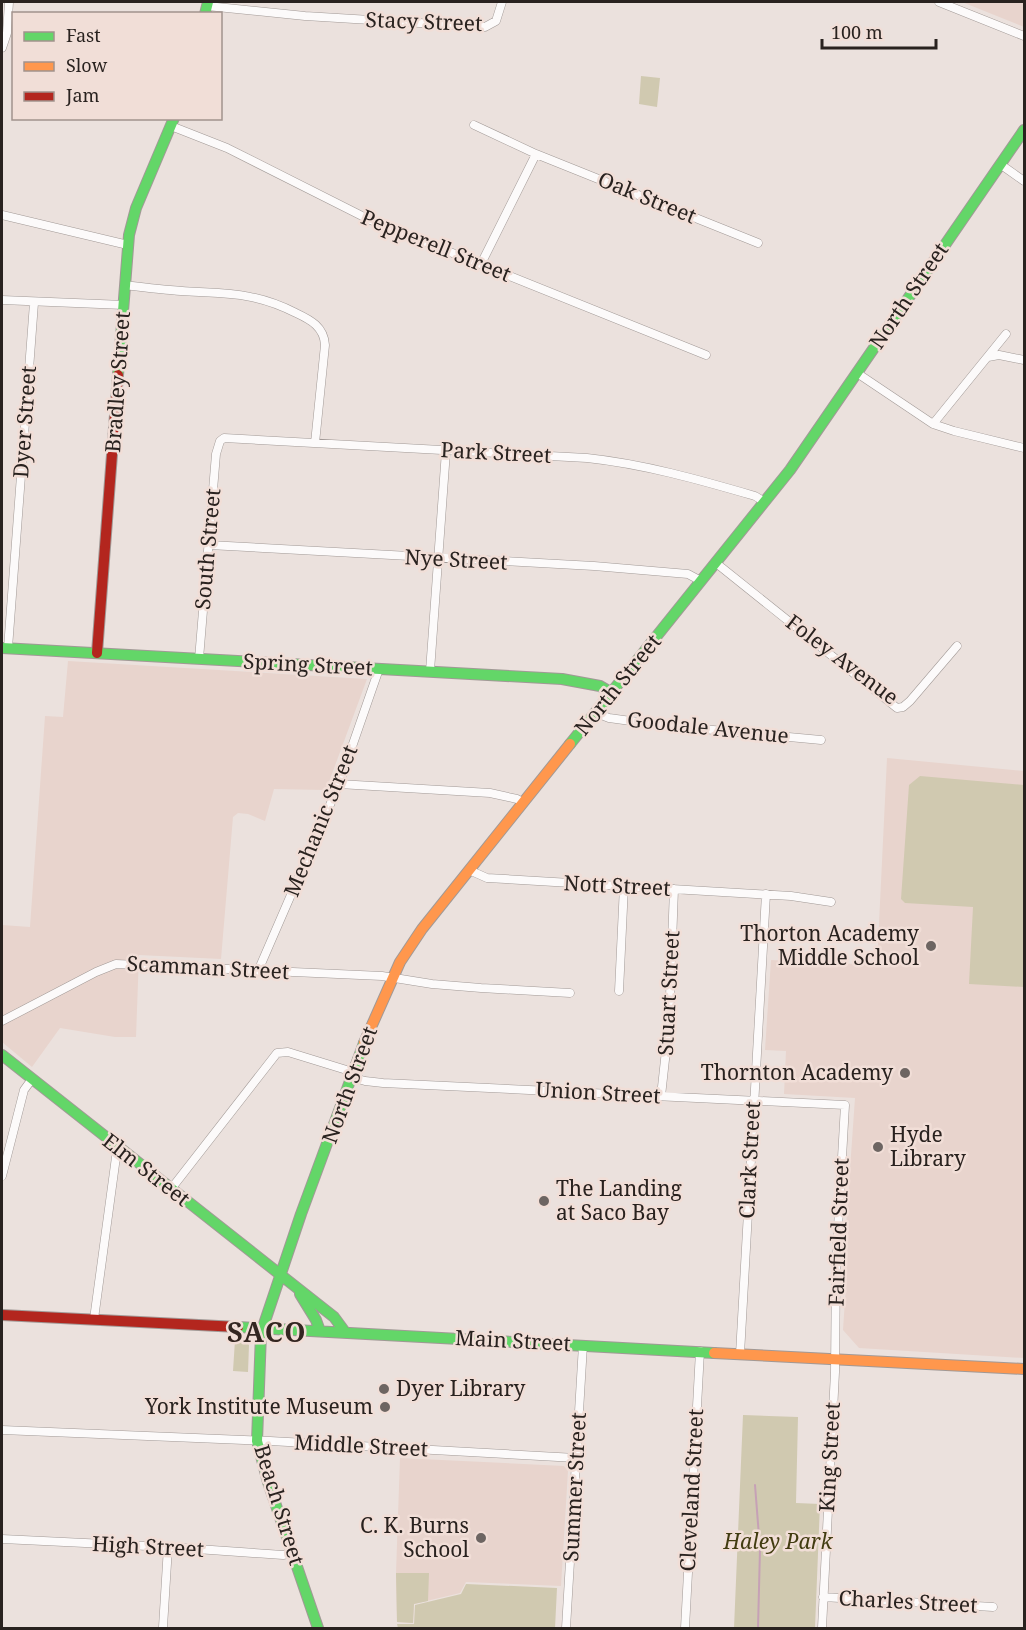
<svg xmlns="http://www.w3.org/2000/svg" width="1026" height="1630" font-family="'Noto Serif',serif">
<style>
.built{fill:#e8d4cd}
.green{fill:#d0c9b0}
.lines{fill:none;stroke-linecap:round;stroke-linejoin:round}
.stream{stroke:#c6a1b6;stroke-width:2}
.street-casing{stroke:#a19996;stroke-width:9}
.fast-casing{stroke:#a19996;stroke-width:12}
.slow-casing{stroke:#a19996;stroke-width:12}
.jam-casing{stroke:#a19996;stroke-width:12}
.street{stroke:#fcfafa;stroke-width:8}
.fast{stroke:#63d668;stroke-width:10}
.slow{stroke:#ff974d;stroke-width:10}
.jam{stroke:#b3261e;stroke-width:10}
.poi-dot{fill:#6d6562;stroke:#f1ded7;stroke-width:2}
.labels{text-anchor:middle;stroke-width:5;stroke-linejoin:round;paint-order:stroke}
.street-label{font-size:21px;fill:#29221f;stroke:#f1ded7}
.poi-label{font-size:21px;fill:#29221f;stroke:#f1ded7;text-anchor:end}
.park-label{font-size:21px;font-style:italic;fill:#423c11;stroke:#f1ded7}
.district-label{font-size:27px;font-weight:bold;letter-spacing:1.5px;fill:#342621;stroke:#f1ded7}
</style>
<rect width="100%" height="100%" fill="#ebe1dd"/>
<path class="built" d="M962 2H1024V27Z
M68 661 367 679 326 790 274 789 265 821 248 814 238 813 233 817 221 959 139 955 136 1037H115L60 1028 32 1067 2 1042V925L30 927 45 716 63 717Z
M887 758 1024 771V1358L859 1348 843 1330 847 1270 843 1269 855 1098 784 1094 786 1051 765 1050 771 960 877 965Z
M400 1458 564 1466 568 1471 561 1586 466 1582 460 1593 414 1604 413 1623 397 1622 396 1573Z"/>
<path class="green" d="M641 76 660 78 657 107 639 104Z
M920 776 1024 785V987L969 984 973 907 905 903 901 899 909 785Z
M235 1340 247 1342 249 1345 248 1372 233 1371Z
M743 1415 798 1417 796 1503 820 1504 815 1628H734Z
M396 1573H429L428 1601 414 1604 413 1623 397 1622Z
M466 1584 557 1588 555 1628H398L397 1624H414L415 1605 461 1594Z"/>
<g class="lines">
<path class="stream" d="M755 1485 760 1549 758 1628"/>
<defs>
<path id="street" d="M939 2 1024 36
M207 6 305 16 485 27 496 21 502 2
M2 48 7 33 9 2
M474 125 536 154 758 243
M171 126 227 148 368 219 706 355
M1000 164 1024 181
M2 215 128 245
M481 264 536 154
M125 285C140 287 155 289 170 290 219 295 249 289 296 313 311 320 324 327 325 345L315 443
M2 300 124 305
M988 357 999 355 1024 360
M857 373 933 424 954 431 1024 448
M933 424 1006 334
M209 545 594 566 688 574 701 581
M716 563 897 708 903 707 910 701 957 646
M8 648 34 303
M199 659 216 454 220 441 224 438 587 458C644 464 700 480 755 496L765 502
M430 671 446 451
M596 713 609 718 660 725 821 740
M339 784 490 793 517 799 523 802
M469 870 487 878 791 896 831 902
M258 971 339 784 379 669
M619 991 624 886
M2 1021 96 972 116 964 382 976 432 984 481 988 570 993
M351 1077 365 1081 383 1083 845 1105 836 1263 835 1372 822 1628
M661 1096 669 1023 674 889
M2 1176 24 1090 32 1079
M171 1189 277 1053 288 1052 353 1072
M94 1319 116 1157 120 1149
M740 1354 766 894
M2 1430 270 1441 576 1458
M2 1539 168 1547 283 1555 293 1553
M823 1597 993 1607
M163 1627 168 1547
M566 1628 583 1345
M685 1628 700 1351"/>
<path id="fast" d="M205 14 208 2
M118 375 129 235 136 208 174 118
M2 648 562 679 600 686 612 693
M570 744 790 470 1024 130
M2 1055 334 1317 345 1332
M300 1294 316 1320 320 1331
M238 1327 714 1353
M318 1628 268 1482 257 1441 261 1333 301 1214 364 1043"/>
<path id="slow" d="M364 1043 400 962 422 929 570 744
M714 1353 1024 1369"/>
<path id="jam" d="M97 653 118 375
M2 1315 238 1327"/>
</defs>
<use href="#street" class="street-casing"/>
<use href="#fast" class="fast-casing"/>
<use href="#slow" class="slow-casing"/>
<use href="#jam" class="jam-casing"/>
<use href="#street" class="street"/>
<use href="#fast" class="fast"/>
<use href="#slow" class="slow"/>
<use href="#jam" class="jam"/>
</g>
<g class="poi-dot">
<circle cx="931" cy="946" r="6"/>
<circle cx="905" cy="1073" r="6"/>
<circle cx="878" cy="1147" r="6"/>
<circle cx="544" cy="1201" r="6"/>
<circle cx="384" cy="1389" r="6"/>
<circle cx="385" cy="1407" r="6"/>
<circle cx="481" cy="1538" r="6"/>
</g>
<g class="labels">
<g class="street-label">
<text transform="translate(424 22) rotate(2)" y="7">Stacy Street</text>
<text transform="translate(647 198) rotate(22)" y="7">Oak Street</text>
<text transform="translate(436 246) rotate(22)" y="7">Pepperell Street</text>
<text transform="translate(909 296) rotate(-56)" y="7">North Street</text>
<text transform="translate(118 382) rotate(-86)" y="7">Bradley Street</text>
<text transform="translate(25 422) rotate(-86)" y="7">Dyer Street</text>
<text transform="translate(496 453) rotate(3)" y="7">Park Street</text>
<text transform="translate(208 549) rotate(-85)" y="7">South Street</text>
<text transform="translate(456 560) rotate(3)" y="7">Nye Street</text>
<text transform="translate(842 660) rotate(37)" y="7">Foley Avenue</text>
<text transform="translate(308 665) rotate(3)" y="7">Spring Street</text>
<text transform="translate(618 685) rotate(-51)" y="7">North Street</text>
<text transform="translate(708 728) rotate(6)" y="7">Goodale Avenue</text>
<text transform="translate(321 821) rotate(-68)" y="7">Mechanic Street</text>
<text transform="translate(617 886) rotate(3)" y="7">Nott Street</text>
<text transform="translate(208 968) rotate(3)" y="7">Scamman Street</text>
<text transform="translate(669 993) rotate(-87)" y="7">Stuart Street</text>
<text transform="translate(350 1085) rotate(-70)" y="7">North Street</text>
<text transform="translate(598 1093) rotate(3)" y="7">Union Street</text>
<text transform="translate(750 1160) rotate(-87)" y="7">Clark Street</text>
<text transform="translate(146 1170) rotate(38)" y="7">Elm Street</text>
<text transform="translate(839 1232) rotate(-88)" y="7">Fairfield Street</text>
<text transform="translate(513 1341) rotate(3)" y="7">Main Street</text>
<text transform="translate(361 1446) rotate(3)" y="7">Middle Street</text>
<text transform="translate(830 1457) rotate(-87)" y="7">King Street</text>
<text transform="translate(575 1487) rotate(-87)" y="7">Summer Street</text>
<text transform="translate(692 1490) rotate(-87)" y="7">Cleveland Street</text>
<text transform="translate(279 1505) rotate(73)" y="7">Beach Street</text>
<text transform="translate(148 1547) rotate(3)" y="7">High Street</text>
<text transform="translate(908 1602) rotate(3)" y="7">Charles Street</text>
</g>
<g class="poi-label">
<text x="919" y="941">Thorton Academy<tspan x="919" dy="24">Middle School</tspan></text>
<text x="893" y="1080">Thornton Academy</text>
<text x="890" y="1142" text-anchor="start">Hyde<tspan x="890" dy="24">Library</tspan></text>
<text x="556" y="1196" text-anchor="start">The Landing<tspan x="556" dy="24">at Saco Bay</tspan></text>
<text x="396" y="1396" text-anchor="start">Dyer Library</text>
<text x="373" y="1414">York Institute Museum</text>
<text x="469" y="1533">C. K. Burns<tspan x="469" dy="24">School</tspan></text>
</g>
<g class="park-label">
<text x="778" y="1549">Haley Park</text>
</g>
<g class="district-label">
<text x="267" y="1342">SACO</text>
</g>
</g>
<rect width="1026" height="1630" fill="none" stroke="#29221f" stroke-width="6"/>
<rect x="12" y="12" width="210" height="108" fill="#f1ded7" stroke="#a1938d" stroke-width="1.5"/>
<rect x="24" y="32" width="30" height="9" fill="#63d668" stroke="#a1938d" stroke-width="1.5"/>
<text x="66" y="42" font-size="18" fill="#29221f">Fast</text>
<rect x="24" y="62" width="30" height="9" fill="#ff974d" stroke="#a1938d" stroke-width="1.5"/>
<text x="66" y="72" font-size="18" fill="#29221f">Slow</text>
<rect x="24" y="92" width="30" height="9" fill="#b3261e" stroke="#a1938d" stroke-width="1.5"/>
<text x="66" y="102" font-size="18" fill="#29221f">Jam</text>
<path d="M822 39v9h114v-9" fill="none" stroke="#29221f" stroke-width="3"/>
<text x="831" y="39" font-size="18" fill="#29221f" stroke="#f1ded7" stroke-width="4.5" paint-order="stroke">100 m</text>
</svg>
